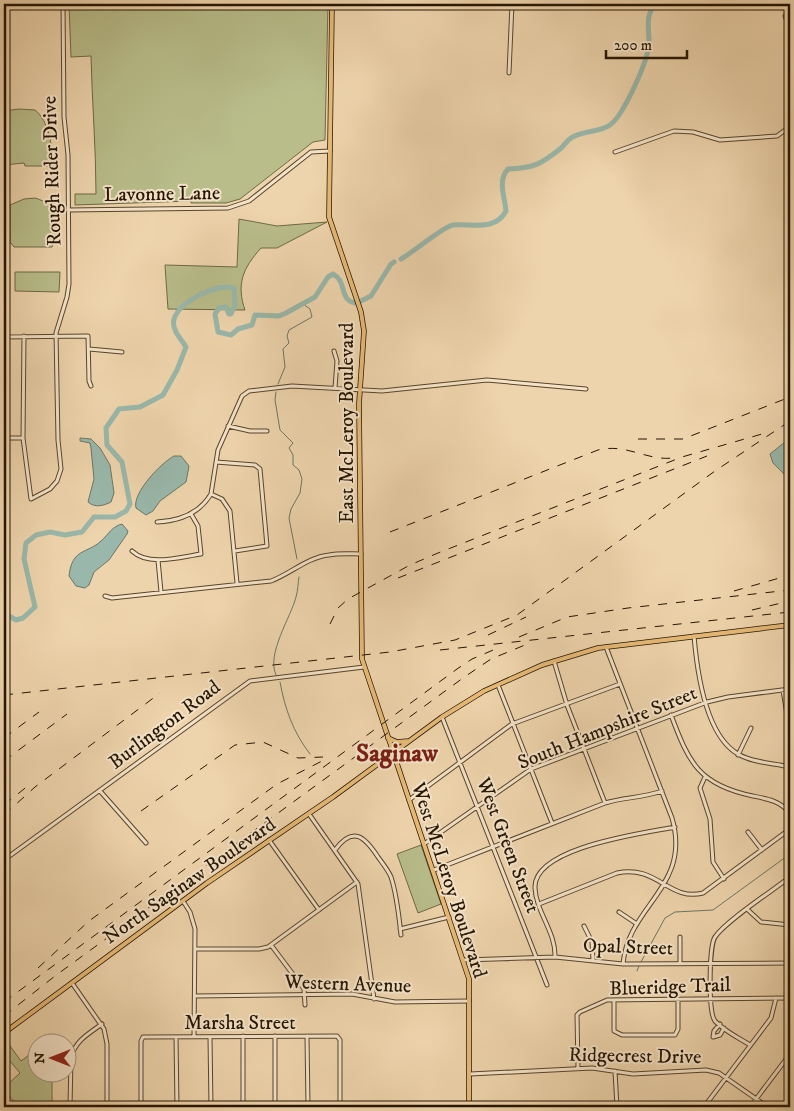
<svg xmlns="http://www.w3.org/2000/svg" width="794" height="1111" font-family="'IM FELL DW Pica',serif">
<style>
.green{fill:#b8bd8a;stroke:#6e6946}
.water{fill:#99b8ab;stroke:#6b7767}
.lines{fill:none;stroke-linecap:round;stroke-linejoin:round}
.stream{stroke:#6b7767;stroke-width:1}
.river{stroke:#99b8ab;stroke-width:5}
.minor-casing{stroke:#57452c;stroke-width:5}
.major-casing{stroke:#251502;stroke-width:5.5}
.minor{stroke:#f4e3c9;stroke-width:3}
.major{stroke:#e7ba76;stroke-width:4}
.rail{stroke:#251502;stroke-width:1;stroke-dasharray:9 9;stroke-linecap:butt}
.labels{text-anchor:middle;stroke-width:4;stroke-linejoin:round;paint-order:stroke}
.street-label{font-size:20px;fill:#251502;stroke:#f4e3c9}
.district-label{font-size:25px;font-weight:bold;fill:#7a1f14;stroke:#f4e3c9}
</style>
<rect width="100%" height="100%" fill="#eed4ac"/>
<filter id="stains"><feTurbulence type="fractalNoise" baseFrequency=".004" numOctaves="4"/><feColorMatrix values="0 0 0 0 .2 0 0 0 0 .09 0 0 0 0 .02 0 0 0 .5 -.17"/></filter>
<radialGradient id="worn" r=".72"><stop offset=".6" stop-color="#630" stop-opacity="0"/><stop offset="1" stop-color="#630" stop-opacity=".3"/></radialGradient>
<path class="green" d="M69 4H328L325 140 313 142 240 199 226 203H191V201L75 205V194H96C96 148 92 102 91 56L71 57Z
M19 109 35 110C49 121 52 146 53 162L50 166H25L24 163 4 165V111Z
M35 198C60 205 62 227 52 247H14L10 242V205L24 199Z
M239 219 277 226 327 222 277 248H261C243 268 236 284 245 310L168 309 165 265 237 267Z
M15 272H60L59 292 15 291Z
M421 845 441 904 418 913 397 854Z
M5 1039 21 1061 37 1049 38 1074H52V1107H7L14 1102 6 1092V1086L20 1073 4 1054Z"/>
<path class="water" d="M80 438 91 439 100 448 110 465 114 493 111 502C103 506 95 508 88 502L94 479 91 448 90 443 80 441Z
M790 438V477H787L773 463 770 454Z
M174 456H181L189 466 186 482 160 501 153 511 146 515 136 508C132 493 161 463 174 456Z
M122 524 128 531 127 534 109 560 94 572 89 585 85 588 76 586 69 576C72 548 87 554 101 541 109 534 111 527 122 524Z"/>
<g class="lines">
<path class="stream" d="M278 384 285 367 283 349 289 343 287 336 289 330 312 317 310 309 303 304
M276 392 275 400 280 430 293 443 289 448 293 455V465L299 470 302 479 300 493 291 509 289 518 297 559
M276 675C266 654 291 617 296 597 298 590 298 583 299 577
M280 682C285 709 293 732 310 754
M641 962 665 918 675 912 713 910 790 854
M637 971 639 966"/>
<path class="river" d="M401 259C412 253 444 226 453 225 471 223 495 232 506 211 505 197 497 181 508 169 533 168 540 165 560 149 564 146 566 141 571 138 583 130 599 133 610 125 623 116 644 68 648 51 652 35 642 17 656 4
M361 301 371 296 391 264 394 262
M4 613 16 620 23 618 35 607 24 559 26 543 36 535 50 532 65 535 82 532 94 517H115L126 511 130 504 122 462 107 445 106 428 119 409 140 407 163 395 177 370 186 347C181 339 171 329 174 319 180 301 217 283 234 288L235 305 231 314H229L226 307 219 308 215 314 218 332 231 335 238 329 252 325 255 315 279 316 286 313 315 297 328 277 333 274C348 282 338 299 355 303"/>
<defs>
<path id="minor" d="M790 11 785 16 790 28
M509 73 512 4
M615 152 674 131 693 132 720 140 777 136 788 128 790 111
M68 210 228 208 249 201 311 152 330 151
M24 336 23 438 31 499 50 489 57 481 61 469 58 440 56 333 67 297 69 284 68 155 64 117 63 4
M4 337 88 336 89 381 91 386
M89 349 122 352
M334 351 337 361 335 388
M228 426 250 431H267
M4 438H23
M216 462 255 465 260 469 267 546 235 551
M211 494 222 499 230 511 237 583
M157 522C179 521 199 514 211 494L218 450 242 396 249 391 292 386 382 391 487 380 586 389
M132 551C149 567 180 557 201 554L198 526 191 514
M158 560 161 592
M105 596 112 598 271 581C290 574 308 557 329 555 339 553 350 554 361 554
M694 636C697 671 705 735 738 754 753 763 774 763 790 767
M606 647 672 818C692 887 628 905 623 964
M554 661 567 705 605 803
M498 685 552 823
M783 690 790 733
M671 715C689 763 699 785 753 796 768 799 780 801 790 813
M442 717 547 985
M738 755 751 728
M705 777 700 788 710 819 713 862 724 879
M100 791 146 843
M409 800 512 724 620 684
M309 814 358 884 374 999
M748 832 762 850
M269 840 319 910
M424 844 531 769 707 702 728 697 790 689
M335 850C353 825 365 837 378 857 383 864 388 870 391 877 397 895 399 917 401 935
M4 860 250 681 364 667
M434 870 605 803C624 797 643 798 662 791
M183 901 190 912 195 929 194 1037
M539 904 617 873C657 864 669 902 703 893L790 829
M748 910 761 922 790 925
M619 912 637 924
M584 926 592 942 593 961
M400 929 449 917
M271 945 304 989 305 1005
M195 949H259L268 947 357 882
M555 957C556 932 536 912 535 888 533 847 645 833 675 827
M464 960 555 957 623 964 790 963
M680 963V937
M72 983 104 1029 107 1044V1107
M195 996 352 994 395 1002 469 1001
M614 1000V1031L622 1035H675L678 1029V1000
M720 1024 714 1031 713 1037 720 1035 724 1028
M243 1036V1107
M275 1036V1107
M307 1036 308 1107
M176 1037 177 1107
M210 1037 211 1107
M750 1045C739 1038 724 1031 715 1021 708 1012 709 946 715 937 726 921 772 891 790 877
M578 1068 577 1015 580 1012 607 1000 790 998
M615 1071 617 1107
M470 1074 592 1068 633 1074 706 1070 719 1073 765 1105 790 1107
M70 1107 71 1058C75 1041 88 1034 102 1024
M141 1107V1041L143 1037 337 1036 340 1040V1107
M704 1107 771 1018 776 998
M750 1107 790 1054"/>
<path id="major" d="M332 4 329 217 361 312 364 331 359 404 362 659 469 979V1107
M388 738 397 742 409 741
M4 1033 207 883 333 797 442 717 484 691 542 665 598 648 790 625"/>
</defs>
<use href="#minor" class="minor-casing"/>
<use href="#major" class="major-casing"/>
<use href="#minor" class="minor"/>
<use href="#major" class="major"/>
<path class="rail" d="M638 439H683L790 397
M390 532 598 450C627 443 646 461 673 458
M398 578 707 456
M734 591 790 575
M752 610 790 601
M330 624 338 608 348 599 410 565 438 553 682 457 762 434
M488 635 526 617
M519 637 567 617 628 608 790 590
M440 650 790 612
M4 695 390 652 455 640 517 615 715 471 790 421
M4 738 39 712
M4 761 67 714
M4 805 29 785
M141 811 235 745 263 742 298 758 323 757
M4 815 35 787 160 693
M38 968 89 921 277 784 324 760
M4 1002 457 669 472 659 498 648
M4 1016 55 976 463 678 491 659 525 645"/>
</g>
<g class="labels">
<g class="street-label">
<text transform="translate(51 171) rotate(-92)" y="7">Rough Rider Drive</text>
<text transform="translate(162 193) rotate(-1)" y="7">Lavonne Lane</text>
<text transform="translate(346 423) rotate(-90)" y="7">East McLeroy Boulevard</text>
<text transform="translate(164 724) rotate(-37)" y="7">Burlington Road</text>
<text transform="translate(607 727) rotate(-22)" y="7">South Hampshire Street</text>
<text transform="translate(509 845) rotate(69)" y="7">West Green Street</text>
<text transform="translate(189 880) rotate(-35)" y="7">North Saginaw Boulevard</text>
<text transform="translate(450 880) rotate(72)" y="7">West McLeroy Boulevard</text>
<text transform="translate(628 946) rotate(2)" y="7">Opal Street</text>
<text transform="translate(348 983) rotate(2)" y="7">Western Avenue</text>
<text transform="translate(670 986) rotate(-2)" y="7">Blueridge Trail</text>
<text x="240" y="1029">Marsha Street</text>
<text transform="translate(635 1055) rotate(1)" y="7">Ridgecrest Drive</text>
</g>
<g class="district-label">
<text x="397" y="761">Saginaw</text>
</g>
</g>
<rect width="794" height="1111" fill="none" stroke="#eed4ac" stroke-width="20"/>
<rect x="5" y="5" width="784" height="1101" fill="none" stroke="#251502" stroke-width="2.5"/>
<rect x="10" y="10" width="774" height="1091" fill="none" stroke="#251502"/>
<g transform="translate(52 1058) rotate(270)"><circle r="24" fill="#f4e3c9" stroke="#a19179"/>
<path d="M0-4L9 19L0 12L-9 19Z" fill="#8f2418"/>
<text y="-8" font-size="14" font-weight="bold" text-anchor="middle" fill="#251502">N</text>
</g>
<path d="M606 50v8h81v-8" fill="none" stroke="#251502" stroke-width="2.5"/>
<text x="614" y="50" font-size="15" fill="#251502" stroke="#f4e3c9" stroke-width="4" paint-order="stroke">200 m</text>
<rect width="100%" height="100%" filter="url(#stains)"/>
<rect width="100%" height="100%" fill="url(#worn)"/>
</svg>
